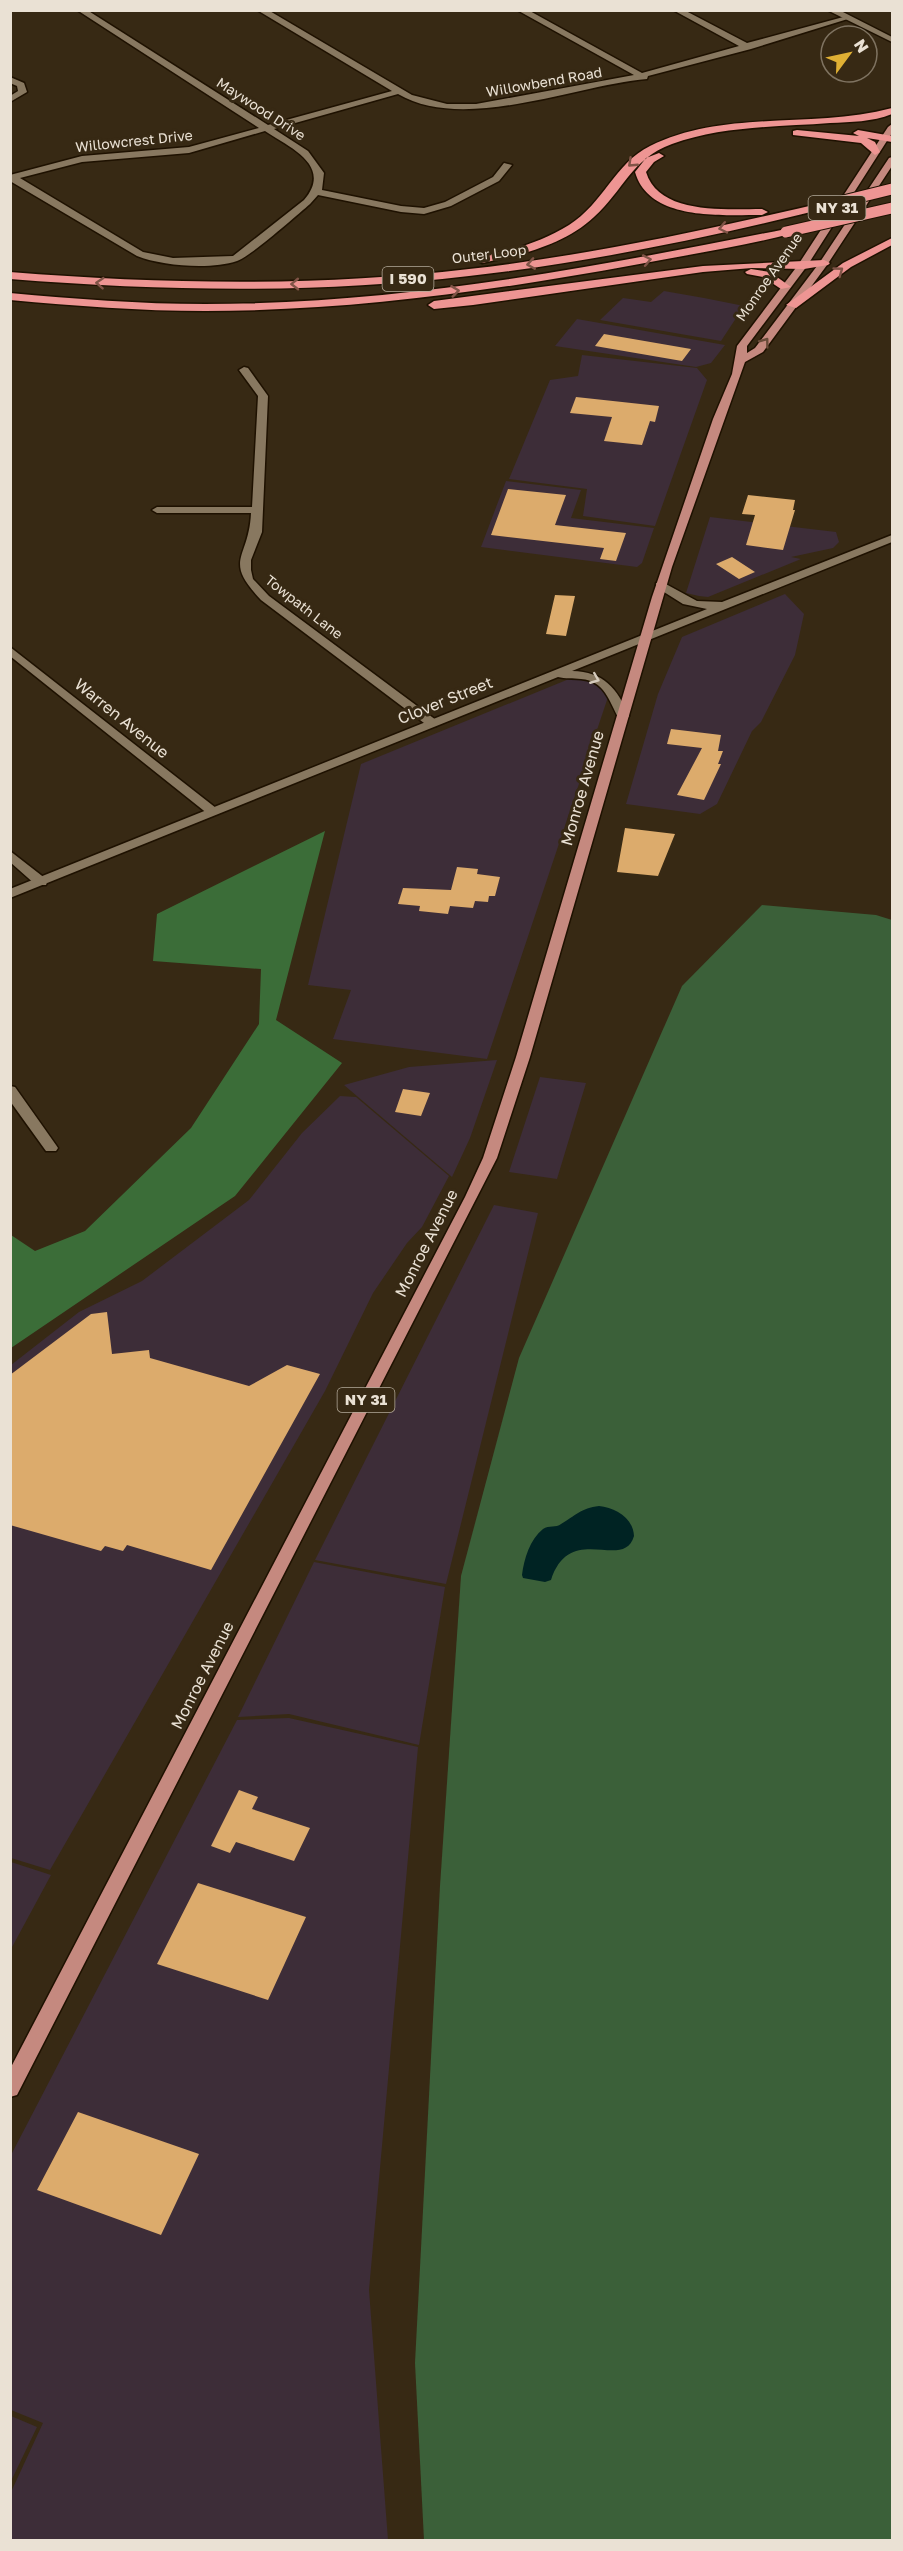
<svg xmlns="http://www.w3.org/2000/svg" width="903" height="2551" font-family="'Golos Text',sans-serif">
<style>
.commercial{fill:#3d2d38}
.green{fill:#3b6039}
.forest{fill:#3b6d38}
.water{fill:#002323}
.building{fill:#dcab6c}
.lines{fill:none;stroke-linecap:round;stroke-linejoin:round}
.street-casing{stroke:#1e1100;stroke-width:3}
.secondary-casing{stroke:#1e1100;stroke-width:3}
.primary-casing{stroke:#1e1100;stroke-width:3}
.highway-casing{stroke:#1e1100;stroke-width:3}
.street{fill:#887860;fill-rule:evenodd}
.secondary{fill:#887860;fill-rule:evenodd}
.primary{fill:#c5897f;fill-rule:evenodd}
.highway{fill:#ee9593;fill-rule:evenodd}
.highway-bridge-casing{stroke:#1e1100;stroke-width:13;stroke-linecap:butt}
.highway-bridge{stroke:#ee9593;stroke-width:11}
.oneway{stroke:#805447}
.oneway2{stroke:#694b39}
.oneway3{stroke:#d6ccbd}
.labels{text-anchor:middle;stroke-width:6;stroke-linejoin:round;paint-order:stroke}
.far-street-label{font-size:14px;fill:#eae1d4;stroke:#372914}
.shield{fill:#372914;stroke:#b4aa9a;stroke-width:1.5}
.shield-label{font-size:15px;font-weight:bold;fill:#eae1d4}
.street-label{font-size:16px;fill:#eae1d4;stroke:#372914}
</style>
<rect width="100%" height="100%" fill="#372914"/>
<path class="commercial" d="M664 291 704 298 744 306 721 341 600 320 623 298 651 302Z
M577 319 725 345 711 363 696 367 555 346Z
M582 355 697 368 707 380 655 526 583 516 587 489 509 479 550 380 578 376Z
M506 481 581 490 571 518 654 528 642 563 637 567 481 547Z
M710 517 836 532 839 542 833 548 791 557 801 559 708 597 699 596 686 593Z
M785 594 804 614 795 655 761 722 752 731 717 804 700 814 626 804 658 694 682 637Z
M569 679H590L604 687 608 697 487 1059 333 1039 351 990 308 985 361 764Z
M497 1060 470 1138 452 1177 344 1085 409 1067Z
M540 1077 586 1083 557 1179 509 1172Z
M340 1096 356 1097 449 1176 422 1227 407 1243 373 1293 325 1391 50 1870 11 1858V1365L79 1312 142 1281 249 1200 302 1133Z
M494 1205 538 1213 446 1584 315 1560Z
M314 1562 445 1587 419 1745 289 1714 238 1717Z
M289 1718 418 1747 369 2290 388 2540H11V2492L43 2423 11 2410 10 2157 237 1720Z
M11 1862 51 1875 11 1949 10 1862Z
M11 2416 37 2427 11 2481Z"/>
<path class="green" d="M762 905 876 915 892 920V2540H424L415 2363 440 1886 461 1576 519 1358 682 986Z"/>
<path class="forest" d="M325 831 276 1020 342 1063 235 1196 11 1348V1235L35 1251 85 1231 191 1128 259 1024 261 969 153 961 157 914Z"/>
<path class="water" d="M599 1506C615 1508 633 1517 634 1536 624 1572 570 1521 551 1580L545 1582 523 1578 522 1575C524 1559 530 1539 543 1529 549 1525 556 1528 561 1524 575 1516 581 1508 599 1506Z"/>
<path class="building" d="M604 334 691 349 682 361 595 346Z
M576 397 659 406 655 422 650 421 642 445 604 441 612 417 570 413Z
M508 489 566 495 555 525 626 533 616 561 600 559 604 548 491 535Z
M748 495 795 500 793 510H795L783 550 746 545 755 515 742 514Z
M732 557 755 572 739 579 716 564Z
M555 595 575 596 566 636 546 634Z
M671 729 721 735 718 751H723L718 764H721L704 800 677 795 702 748 667 744Z
M625 828 675 834 658 876 617 872Z
M457 867 478 869 477 874 500 877 495 896H489L488 902 475 901 473 908 450 906 448 914 419 911 420 906 398 904 403 888 451 890Z
M403 1089 430 1093 421 1116 395 1112Z
M107 1312 112 1354 149 1350 150 1358 249 1386 287 1365 320 1374 211 1570 127 1545 123 1551 105 1546 101 1551 10 1525V1375L91 1314Z
M239 1790 258 1797 252 1809 310 1828 294 1861 236 1842 230 1853 211 1846Z
M198 1883 306 1917 268 2000 157 1964Z
M78 2112 199 2154 161 2235 37 2190Z"/>
<g class="lines">
<defs>
<path id="street" d="M77 10H87L268 125 392 91 257 10H268L412 95 447 104H476L634 75 517 10H528L642 73 739 46 673 10H684L747 43 847 16 851 18 751 49 648 76 647 79C576 85 464 133 398 94L274 129 308 151 324 173 322 190 401 206 424 208 445 202 493 177 504 163 512 165 499 181 451 206 424 214 401 212 318 195 310 204C296 216 251 256 237 261 211 270 162 266 137 256L10 181V175L82 156 189 147 259 128ZM265 131C291 148 333 166 304 200L233 256 173 258 143 252 20 178 82 162 189 153Z
M10 77 24 83 27 92 10 102V96L18 91 17 86 10 83Z
M244 367 248 368 268 396 262 532 251 560V570L253 579 269 596 436 720V726H428L261 600C222 559 249 560 251 513H157L152 510 157 507H252L258 396 239 370Z
M10 647 216 808V814H208L10 656Z
M10 851 46 879 47 882 46 885H36L10 862Z
M10 1086 15 1087 56 1145 58 1148 56 1151H46L10 1101Z"/>
<path id="secondary" d="M827 10H839L892 37V42Z
M892 535V542L572 671C604 672 617 688 629 716L627 719H619C609 701 605 681 581 679 573 678 565 679 558 677L10 898V889L707 609 683 604 656 587V583H664L697 601 722 602Z"/>
<path id="primary" d="M892 124V133L807 266 747 346V353L755 348 820 262 889 158 892 157V166L827 265 763 352 745 362 672 567 530 1057 497 1158 17 2095 10 2097V2069L465 1197 483 1158 516 1057 652 597 713 419 732 374 737 346 798 265 888 127Z"/>
<path id="highway" d="M892 108V114C872 122 851 122 830 123 778 127 722 126 672 144 631 159 624 190 594 217 564 245 521 255 482 263L476 260C484 253 500 253 511 250 531 244 551 236 569 225 603 204 615 163 650 146 725 109 813 129 892 108Z
M797 130 859 136 853 133 858 130 892 136V142L867 138 875 142 880 152 875 155 861 143 793 135V131Z
M659 153 664 156 654 162 646 172C659 215 726 209 762 209L768 212 762 215C720 215 649 221 635 172L646 158Z
M835 200 841 203 839 205C717 236 594 262 469 276 317 294 163 291 10 279V272C163 284 317 287 469 269 593 255 714 228 835 200Z
M786 229 790 230V234C739 247 686 255 634 265 493 291 349 311 205 311 140 311 75 306 10 300V293C75 299 140 304 205 304 401 304 595 267 786 229Z
M892 238V245L851 267 796 308 786 305 843 263Z
M824 260 830 263 828 265 804 269 752 268 703 272 473 305 434 309 428 305 434 301 703 266Z
M751 269 770 272 791 287 781 289 763 277 747 274 745 272Z"/>
</defs>
<use href="#street" class="street-casing"/>
<use href="#secondary" class="secondary-casing"/>
<use href="#primary" class="primary-casing"/>
<use href="#highway" class="highway-casing"/>
<use href="#street" class="street"/>
<use href="#secondary" class="secondary"/>
<use href="#primary" class="primary"/>
<use href="#highway" class="highway"/>
<defs>
<path id="highway-bridge" d="M835 203 892 189
M786 232 892 208"/>
</defs>
<use href="#highway-bridge" class="highway-bridge-casing"/>
<use href="#highway-bridge" class="highway-bridge"/>
</g>
<defs><path id="oneway-chevron" d="M-2-3.5L2.5 0L-2 3.5" fill="none" stroke-width="1.6" stroke-linecap="round" stroke-linejoin="round" transform="scale(1.5)"/></defs>
<g class="oneway">
<use href="#oneway-chevron" transform="translate(632 163) rotate(137)"/>
<use href="#oneway-chevron" transform="translate(723 228) rotate(168)"/>
<use href="#oneway-chevron" transform="translate(647 260) rotate(-11)"/>
<use href="#oneway-chevron" transform="translate(531 264) rotate(171)"/>
<use href="#oneway-chevron" transform="translate(839 271) rotate(-36)"/>
<use href="#oneway-chevron" transform="translate(100 283) rotate(-176)"/>
<use href="#oneway-chevron" transform="translate(295 284) rotate(179)"/>
<use href="#oneway-chevron" transform="translate(455 291) rotate(-7)"/>
</g>
<use class="oneway2" href="#oneway-chevron" transform="translate(765 342) rotate(-53)"/>
<use class="oneway3" href="#oneway-chevron" transform="translate(595 679) rotate(22)"/>
<g class="labels">
<g class="far-street-label">
<text transform="translate(544 82) rotate(-10)" y="5">Willowbend Road</text>
<text transform="translate(261 109) rotate(33)" y="5">Maywood Drive</text>
<text transform="translate(134 141) rotate(-6)" y="5">Willowcrest Drive</text>
<text transform="translate(489 254) rotate(-7)" y="5">Outer Loop</text>
<text transform="translate(769 277) rotate(-55)" y="5">Monroe Avenue</text>
<text transform="translate(304 607) rotate(38)" y="5">Towpath Lane</text>
</g>
<g class="shield">
<rect x="808.5" y="196" width="57" height="24" rx="4.5"/>
<rect x="382.5" y="267" width="51" height="24" rx="4.5"/>
<rect x="337.5" y="1388" width="57" height="24" rx="4.5"/>
</g>
<g class="shield-label">
<text x="837" y="213">NY 31</text>
<text x="408" y="284">I 590</text>
<text x="366" y="1405">NY 31</text>
</g>
<g class="street-label">
<text transform="translate(445 700) rotate(-22)" y="6">Clover Street</text>
<text transform="translate(122 718) rotate(39)" y="6">Warren Avenue</text>
<text transform="translate(582 788) rotate(-74)" y="6">Monroe Avenue</text>
<text transform="translate(426 1243) rotate(-63)" y="6">Monroe Avenue</text>
<text transform="translate(202 1675) rotate(-63)" y="6">Monroe Avenue</text>
</g>
</g>
<rect width="903" height="2551" fill="none" stroke="#eae1d4" stroke-width="24"/>
<g transform="translate(849 54) rotate(57)"><circle r="28" fill="#372914" stroke="#7f7361" stroke-width="1.5"/>
<path d="M0-4.5L10 22L0 15L-10 22Z" fill="#e0b034"/>
<text y="-9" font-size="16" font-weight="bold" text-anchor="middle" fill="#eae1d4">N</text>
</g>
</svg>
